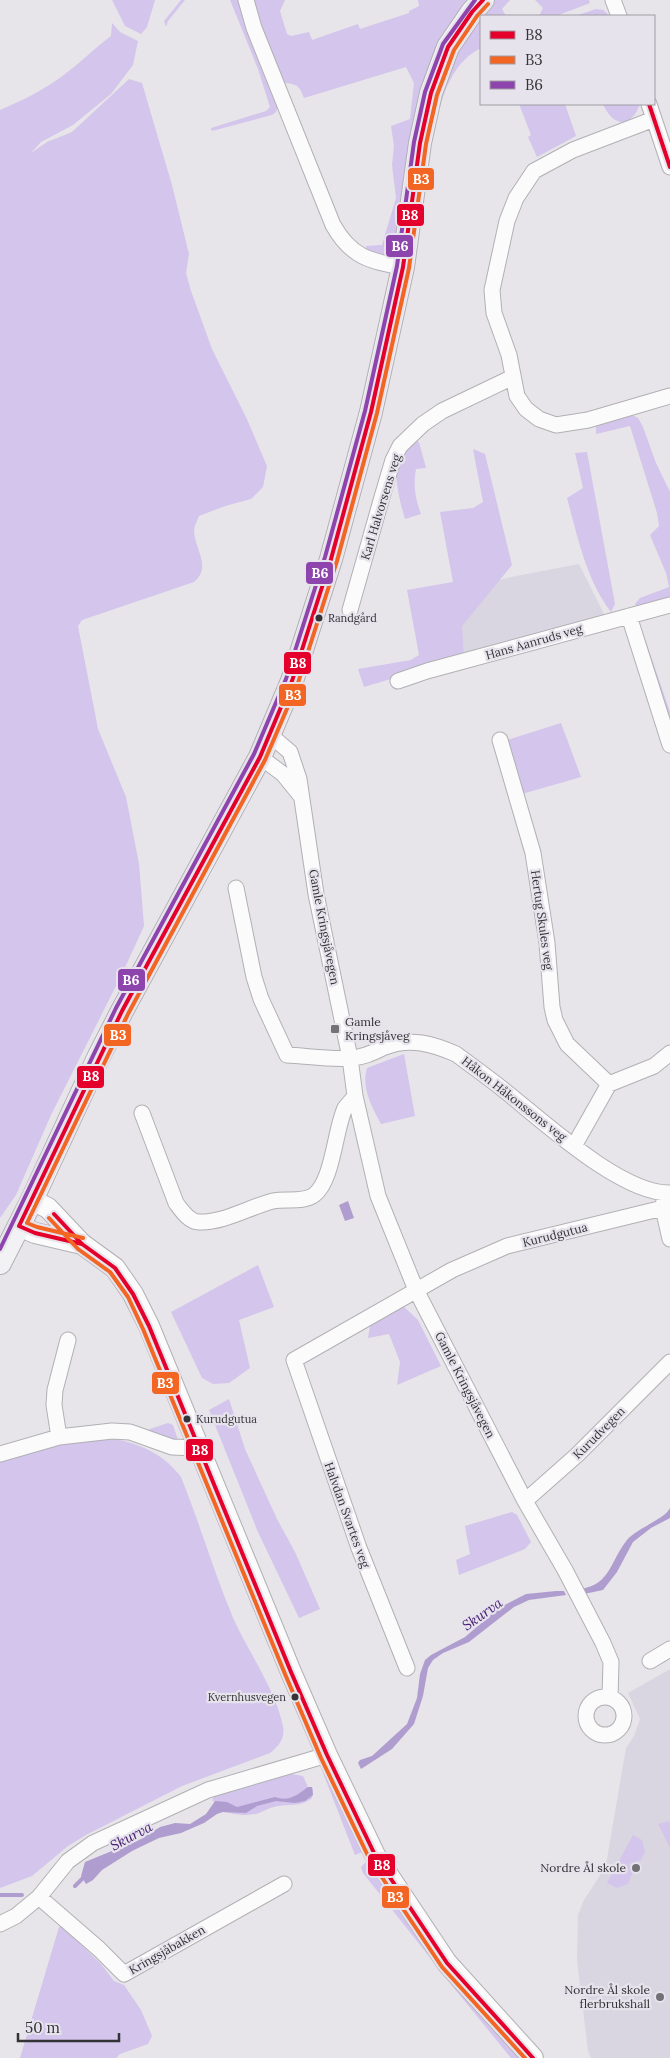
<svg xmlns="http://www.w3.org/2000/svg" width="670" height="2058" font-family="Lora,serif">
<style>
.built{fill:#dad6e1}
.green{fill:#d3c5eb}
.water{fill:#b09dcf}
.lines{fill:none;stroke-linecap:round;stroke-linejoin:round}
.stream{stroke:#b09dcf;stroke-width:4}
.minor-casing{stroke:#b1b0b3;stroke-width:17}
.tertiary-casing{stroke:#b1b0b3;stroke-width:22}
.secondary-casing{stroke:#b1b0b3;stroke-width:24}
.minor{stroke:#fbfbfc;stroke-width:15}
.tertiary{stroke:#fbfbfc;stroke-width:20}
.secondary{stroke:#f2f1f4;stroke-width:22}
.bus-1-casing{stroke:#e6e3ec;stroke-width:8}
.bus-2-casing{stroke:#e6e3ec;stroke-width:8}
.bus-3-casing{stroke:#e6e3ec;stroke-width:8}
.bus-1{stroke:#e4002b;stroke-width:4}
.bus-2{stroke:#f26522;stroke-width:4}
.bus-3{stroke:#8e44ad;stroke-width:4}
.bus-dot{fill:#343336;stroke:#e6e3ec;stroke-width:2}
.poi-dot{fill:#737175;stroke:#e6e3ec;stroke-width:2}
.labels{text-anchor:middle;stroke-width:4.5;stroke-linejoin:round;paint-order:stroke}
.bus-label{font-size:11px;fill:#343336;stroke:#e6e3ec;text-anchor:start}
.street-label{font-size:12px;fill:#343336;stroke:#e6e3ec}
.poi-label{font-size:12px;fill:#343336;stroke:#e6e3ec;text-anchor:end}
.water-label{font-size:14px;font-style:italic;fill:#492274;stroke:#e6e3ec}
.line-badge{stroke:#e6e3ec;stroke-width:2}
.badge-label{font-size:14px;text-anchor:middle;font-weight:bold;fill:#fff}
</style>
<rect width="100%" height="100%" fill="#e7e5ea"/>
<path class="built" d="M579 564 605 616 434 666 416 601 511 577Z
M670 1669V2058H591L588 2051 577 1960 578 1915 584 1900 599 1877 607 1859 626 1748 634 1736 640 1719 628 1693Z"/>
<path class="green" d="M112 0H155L147 27 141 34 125 26Z
M181 0H185L168 21 166 27 164 21Z
M230 0H239L278 107 276 112 272 115 212 131 211 128 266 111 270 107 258 69Z
M253 0H285L280 11 287 34 291 36 309 32 312 40 358 24 360 29 409 13V11L419 6 418 0H472L458 18 396 251C385 257 376 256 366 249V246L382 245 396 198 392 165 394 146 391 126 410 119 414 83 406 67 304 98C300 87 298 84 285 83L272 54Z
M495 0H510L502 9 506 16H481V48C457 60 447 83 440 107L436 106C444 67 464 25 495 0Z
M535 0H589L590 3 556 16H539L543 8Z
M596 9 603 10 610 16H575Z
M112 23 120 32 138 41 133 65 111 94 73 125 41 142 31 153 47 142 72 132 129 79 142 83 172 185 189 254 186 273 191 291 212 349 246 417 267 466 263 487 251 499 225 506 199 516C197 521 194 526 194 531 195 550 212 567 194 582L82 620 78 626 98 729 126 797 139 864 144 926 122 974 51 1115 16 1195 0 1218V110C23 100 46 89 65 74 81 62 95 48 111 36Z
M519 104H565L576 136 537 157 528 137 531 135Z
M603 104H640C631 129 613 127 603 104Z
M632 415 638 418 643 427 656 463 670 492V598L637 607 635 604 640 598 669 587 666 573 650 535 659 526 657 513 630 426 596 434V427L598 424Z
M416 441 419 442 426 468 416 469C413 485 415 498 421 514L405 519C398 495 386 454 416 441Z
M473 449 485 454 512 565 462 626 464 657 364 687 358 669 411 660 419 655 407 590 453 582 440 512 473 508 483 502Z
M587 452 615 604 611 612C586 579 578 538 567 498L583 488 575 453Z
M641 627 670 712V731L638 632Z
M561 723 581 777 522 794 507 740Z
M404 1054 415 1116 381 1124C372 1107 361 1088 367 1068Z
M258 1265 274 1307 239 1320 250 1368 229 1383 213 1384 202 1378 171 1312Z
M401 1304 418 1320 441 1366 397 1385 400 1362 389 1334 368 1338 371 1320Z
M229 1399 245 1449 277 1519 295 1552 320 1609 299 1618 258 1532 209 1410Z
M168 1423 173 1425 179 1443 147 1433V1430Z
M98 1437C130 1439 162 1451 181 1477 200 1524 214 1573 234 1620 249 1653 277 1692 283 1727 285 1738 279 1746 270 1753L182 1786 86 1835 68 1846 32 1876 0 1888V1458L63 1442Z
M192 1458 195 1460 271 1637 268 1645Z
M512 1512 517 1515 531 1542 525 1549 459 1575 456 1560 470 1554 465 1526Z
M323 1773H326L365 1851 355 1855Z
M291 1774 303 1776 308 1787H312L313 1790 312 1798C300 1808 289 1803 274 1807 269 1808 264 1811 259 1813 247 1817 235 1814 223 1812L215 1802 212 1800 215 1795Z
M669 1821 670 1823V1848L658 1824Z
M633 1835 642 1840 645 1852 641 1860 629 1864 633 1872 628 1884 617 1888 607 1883Z
M369 1859 430 1951 432 1960 363 1873 361 1867Z
M59 1927H63L101 1964 114 1981 124 1985 141 2010 152 2036 148 2044 120 2054 116 2058H20Z
M445 1977 449 1978 522 2058H511Z"/>
<path class="water" d="M348 1201 354 1218 345 1221 339 1205Z
M670 1508V1518L651 1528 633 1542 617 1572 603 1590 584 1594 581 1589C611 1584 610 1561 627 1540 637 1528 665 1519 670 1508Z
M556 1591H564L566 1595 529 1600 514 1607 469 1642 443 1653 433 1660 428 1668 423 1696 414 1724 392 1749 361 1769 358 1763 360 1760 372 1756 407 1724 417 1698 420 1674 425 1660 431 1655 465 1637 499 1608 526 1594Z
M308 1787H312L313 1795 305 1801 295 1803 276 1801 257 1806 246 1813 223 1812 217 1814 204 1823 181 1833 159 1838 132 1851 102 1870 93 1880 86 1884 81 1876 85 1862 141 1839 160 1827 175 1823 190 1824 206 1814 215 1801 227 1802 237 1807 275 1797C289 1802 297 1795 308 1787Z"/>
<g class="lines">
<path class="stream" d="M75 1886 86 1875
M0 1895H22"/>
<defs>
<path id="minor" d="M246 0 254 28 333 225C351 257 369 261 403 267
M613 0 619 16
M649 104 670 167
M654 119 573 150 534 171 516 198 507 221 492 290 494 313 509 355 517 396 526 409 539 419 556 425 588 420 670 396
M350 610 382 497 393 460 400 446 423 424 442 411 513 377
M629 616 670 745
M398 681 427 671 670 605
M270 735 290 752 299 779 316 894 350 1058 355 1096 378 1196 416 1290 525 1501 565 1570 603 1643 611 1662 610 1697
M500 740 533 853 547 943 552 1007 555 1020 567 1044 609 1084
M260 757 283 774 300 795
M236 888 254 977 261 999 287 1055C308 1056 331 1060 352 1058 365 1057 374 1052 385 1047 410 1037 433 1044 456 1054 472 1066 489 1078 505 1091 543 1121 621 1194 670 1193
M142 1113 176 1203C182 1211 189 1222 199 1222 224 1223 249 1207 273 1201 285 1198 303 1203 314 1195 333 1181 335 1129 345 1108 348 1104 352 1100 355 1096
M574 1146 609 1084 654 1066 670 1053
M664 1199 663 1208 670 1239
M59 1437 54 1405 55 1390 68 1340
M0 1454 59 1437 112 1431 130 1432 172 1447 198 1448
M525 1501 577 1455 670 1362
M650 1661 670 1649
M407 1668 359 1548 294 1360 452 1270 507 1246 663 1208
M586 1716a19 19 0 1 1 38 0a19 19 0 1 1-38 0Z
M39 1897 99 1949 124 1974 284 1884
M0 1924 16 1916 39 1897 68 1861 93 1843 208 1790 327 1755"/>
<path id="tertiary" d="M32 1200 48 1208 82 1244 115 1268 133 1294 149 1326 291 1672 327 1755 375 1855 447 1963 533 2058
M19 1226 35 1233 82 1244"/>
<path id="secondary" d="M0 1263 32 1200 99 1056 122 1011 260 757 292 681 331 559 371 412 403 267 420 143 431 93 448 47 472 12 483 0"/>
</defs>
<use href="#minor" class="minor-casing"/>
<use href="#tertiary" class="tertiary-casing"/>
<use href="#secondary" class="secondary-casing"/>
<use href="#minor" class="minor"/>
<use href="#tertiary" class="tertiary"/>
<use href="#secondary" class="secondary"/>
<defs>
<path id="bus-1" d="M649 104 670 167
M54 1214 82 1244 115 1268 133 1294 149 1326 291 1672 327 1755 375 1855 447 1963 533 2058
M82 1244 35 1233 19 1226 122 1011 260 757 292 681 331 559 371 412 403 267 420 143 431 93 448 47 472 12 483 0"/>
<path id="bus-2" d="M49 1218 78 1249 110 1272 128 1297 143 1329 285 1674 321 1758 369 1858 442 1967 525 2058
M83 1238 37 1227 27 1223 128 1014 265 760 298 683 337 561 377 413 409 268 426 144 437 95 454 50 477 16 488 4"/>
<path id="bus-3" d="M0 1249 116 1008 254 754 286 679 325 557 365 411 397 266 414 142 425 92 443 44 475 0"/>
</defs>
<use href="#bus-1" class="bus-1-casing"/>
<use href="#bus-2" class="bus-2-casing"/>
<use href="#bus-3" class="bus-3-casing"/>
<use href="#bus-1" class="bus-1"/>
<use href="#bus-2" class="bus-2"/>
<use href="#bus-3" class="bus-3"/>
</g>
<g class="bus-dot">
<circle cx="319" cy="618" r="4.5"/>
<circle cx="187" cy="1419" r="4.5"/>
<circle cx="295" cy="1697" r="4.5"/>
</g>
<g class="poi-dot">
<rect x="330" y="1024" width="10" height="10" rx="2.5"/>
<circle cx="636" cy="1868" r="5"/>
<circle cx="660" cy="1997" r="5"/>
</g>
<g class="labels">
<g class="bus-label">
<text x="328" y="622">Randgård</text>
<text x="196" y="1423">Kurudgutua</text>
<text x="286" y="1701" text-anchor="end">Kvernhusvegen</text>
</g>
<g class="street-label">
<text transform="translate(381 507) rotate(-73)" y="4">Karl Halvorsens veg</text>
<text transform="translate(534 642) rotate(-16)" y="4">Hans Aanruds veg</text>
<text transform="translate(542 920) rotate(82)" y="4">Hertug Skules veg</text>
<text transform="translate(324 927) rotate(79)" y="4">Gamle Kringsjåvegen</text>
<text transform="translate(514 1099) rotate(38)" y="4">Håkon Håkonssons veg</text>
<text transform="translate(555 1235) rotate(-14)" y="4">Kurudgutua</text>
<text transform="translate(465 1385) rotate(63)" y="4">Gamle Kringsjåvegen</text>
<text transform="translate(599 1433) rotate(-45)" y="4">Kurudvegen</text>
<text transform="translate(347 1515) rotate(70)" y="4">Halvdan Svartes veg</text>
<text transform="translate(167 1950) rotate(-30)" y="4">Kringsjåbakken</text>
</g>
<g class="poi-label">
<text x="345" y="1026" text-anchor="start">Gamle<tspan x="345" dy="14">Kringsjåveg</tspan></text>
<text x="626" y="1872">Nordre Ål skole</text>
<text x="650" y="1994">Nordre Ål skole<tspan x="650" dy="14">flerbrukshall</tspan></text>
</g>
<g class="water-label">
<text transform="translate(482 1614) rotate(-35)" y="5">Skurva</text>
<text transform="translate(131 1836) rotate(-28)" y="5">Skurva</text>
</g>
</g>
<g class="line-badge">
<rect x="407" y="167" width="28" height="24" rx="5" fill="#f26522"/>
<rect x="396" y="203" width="29" height="24" rx="5" fill="#e4002b"/>
<rect x="385" y="234" width="29" height="24" rx="5" fill="#8e44ad"/>
<rect x="305" y="561" width="29" height="24" rx="5" fill="#8e44ad"/>
<rect x="283" y="651" width="29" height="24" rx="5" fill="#e4002b"/>
<rect x="278" y="683" width="29" height="24" rx="5" fill="#f26522"/>
<rect x="117" y="968" width="29" height="24" rx="5" fill="#8e44ad"/>
<rect x="103" y="1023" width="29" height="24" rx="5" fill="#f26522"/>
<rect x="76" y="1065" width="29" height="24" rx="5" fill="#e4002b"/>
<rect x="151" y="1371" width="29" height="24" rx="5" fill="#f26522"/>
<rect x="185" y="1438" width="29" height="24" rx="5" fill="#e4002b"/>
<rect x="367" y="1853" width="29" height="24" rx="5" fill="#e4002b"/>
<rect x="381" y="1885" width="29" height="24" rx="5" fill="#f26522"/>
</g>
<g class="badge-label">
<text x="421" y="184">B3</text>
<text x="410" y="220">B8</text>
<text x="400" y="251">B6</text>
<text x="320" y="578">B6</text>
<text x="298" y="668">B8</text>
<text x="293" y="700">B3</text>
<text x="131" y="985">B6</text>
<text x="118" y="1040">B3</text>
<text x="91" y="1081">B8</text>
<text x="165" y="1388">B3</text>
<text x="200" y="1455">B8</text>
<text x="382" y="1870">B8</text>
<text x="395" y="1902">B3</text>
</g>
<rect x="480" y="15" width="175" height="90" fill="#e6e3ec" stroke="#9f9da3"/>
<rect x="490" y="31" width="25" height="8" fill="#e4002b" stroke="#9f9da3"/>
<text x="525" y="40" font-size="15" fill="#343336">B8</text>
<rect x="490" y="56" width="25" height="8" fill="#f26522" stroke="#9f9da3"/>
<text x="525" y="65" font-size="15" fill="#343336">B3</text>
<rect x="490" y="81" width="25" height="8" fill="#8e44ad" stroke="#9f9da3"/>
<text x="525" y="90" font-size="15" fill="#343336">B6</text>
<path d="M18 2033v8h101v-8" fill="none" stroke="#343336" stroke-width="2.5"/>
<text x="25" y="2033" font-size="15" fill="#343336" stroke="#e6e3ec" stroke-width="4" paint-order="stroke">50 m</text>
</svg>
